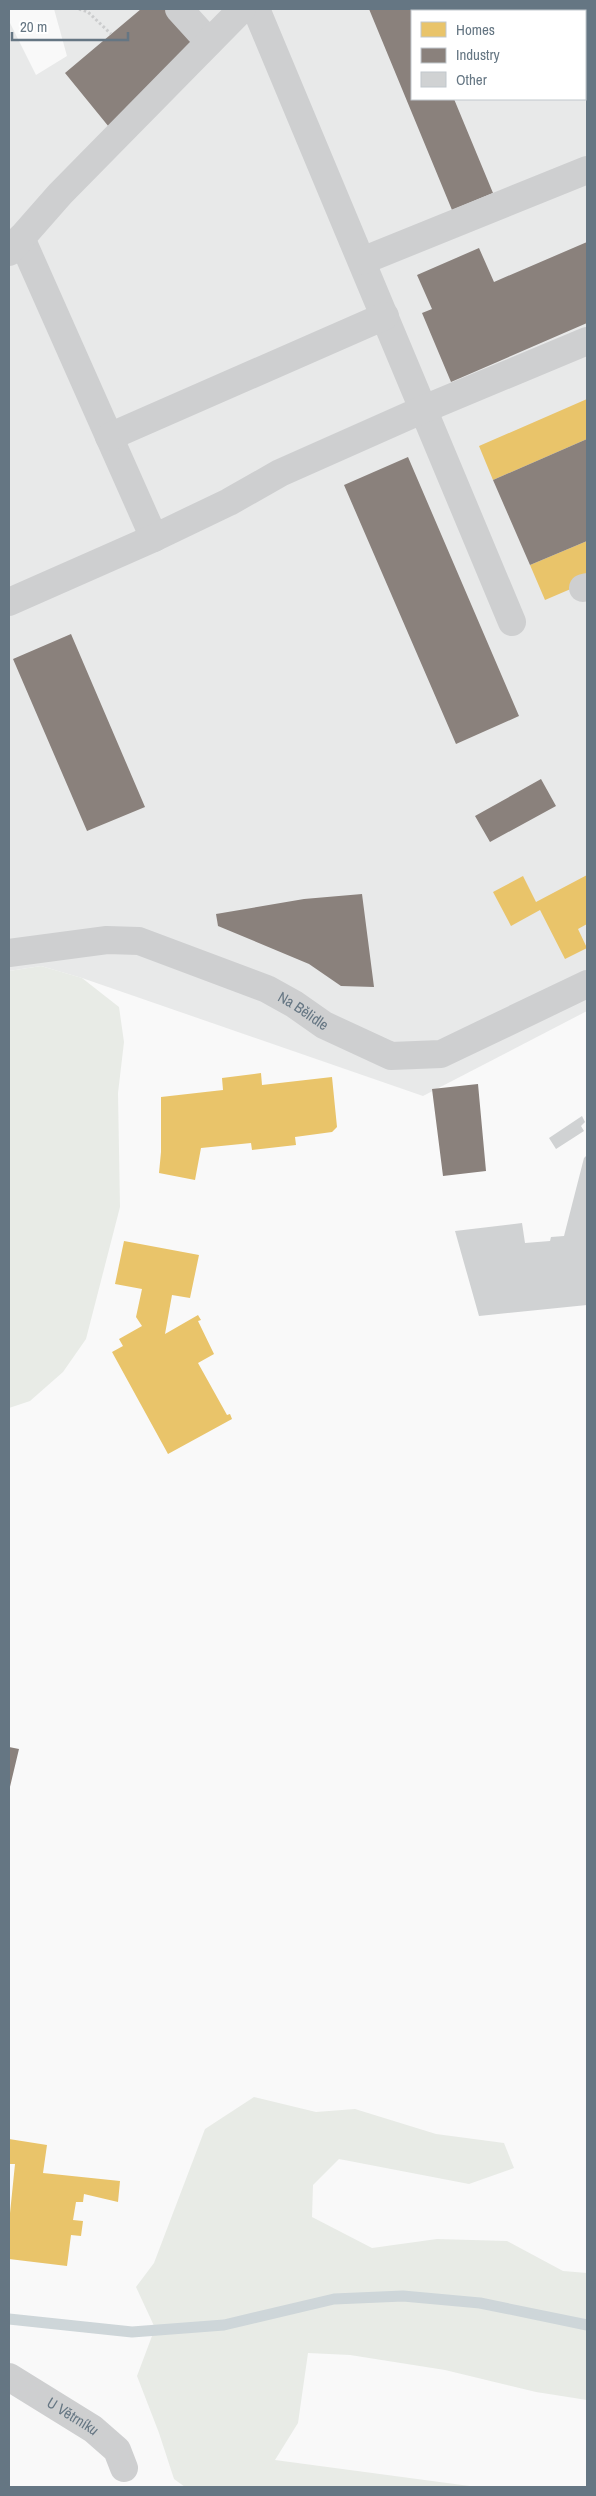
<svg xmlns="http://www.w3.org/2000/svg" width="596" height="2496" font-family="'Archivo Narrow',sans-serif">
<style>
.built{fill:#e8e9e9;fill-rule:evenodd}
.green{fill:#e8ebe6}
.homes{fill:#e9c46a}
.industry{fill:#8a817c}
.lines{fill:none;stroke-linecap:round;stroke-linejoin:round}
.stream{stroke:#ced6d9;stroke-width:11}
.building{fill:#d0d2d3}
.path{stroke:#cbcccd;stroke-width:3;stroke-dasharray:2.5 2.5;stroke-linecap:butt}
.minor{stroke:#cecfd0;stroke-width:28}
.labels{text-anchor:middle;stroke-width:5;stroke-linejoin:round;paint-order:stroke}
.street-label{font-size:15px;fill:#657683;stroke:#fff}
</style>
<rect width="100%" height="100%" fill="#f9f9f9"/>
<path class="built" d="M54 9H587V1011L423 1096 82 978 41 966 9 971V21L36 75 67 56ZM412 11H585V99H412Z"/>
<path class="green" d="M41 966 82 978 119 1007 124 1042 118 1093 120 1207 86 1339 63 1372 30 1401 9 1408V971Z
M254 2097 316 2112 355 2109 436 2134 504 2143 514 2168 469 2184 339 2159 313 2185 312 2217 372 2248 437 2239 507 2241 563 2271 587 2273V2400L536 2392 445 2370 350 2355 308 2353 298 2423 275 2460 477 2487H185L174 2479 159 2433 137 2376 155 2328 136 2287 154 2263 205 2129Z"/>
<path class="homes" d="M587 399V439L493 480 479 446Z
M587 541V582L545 600 530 565Z
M587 875V924L578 929 587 948 565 959 540 910 511 926 493 892 523 876 536 902Z
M261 1073 262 1085 332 1077 337 1127 332 1132 295 1137 296 1145 252 1150 251 1143 201 1148 195 1180 159 1173 161 1152V1097L223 1090 222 1078Z
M124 1241 199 1255 190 1298 172 1295 165 1334 198 1315 201 1320 198 1321 214 1354 198 1363 227 1415 230 1414 232 1419 168 1454 112 1352 123 1346 119 1339 142 1326 136 1317 142 1289 115 1284Z
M9 2139 47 2145 43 2173 120 2181 118 2202 84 2194 83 2202H76L73 2220 83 2221 81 2236 71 2235 67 2266 9 2259V2223L15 2164H9Z"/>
<path class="industry" d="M141 9H168L202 48 109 127 65 73Z
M369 9H418L419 11H412V99H454L493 193 452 210Z
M587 242V323L451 382 422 313 432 309 417 275 479 248 494 282Z
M587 439V541L530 565 493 480Z
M408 457 519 716 456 744 344 485Z
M71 634 145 807 87 831 13 659Z
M541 779 556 806 490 842 475 816Z
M362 894 374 987 341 986 309 964 218 926 216 914 304 899Z
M478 1084 486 1171 443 1176 432 1089Z
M9 1747 19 1749 9 1791Z"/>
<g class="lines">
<path class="stream" d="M9 2319 132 2332 224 2325 334 2299 403 2296 480 2303 587 2325"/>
</g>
<path class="building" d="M582 1116 585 1122 581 1126 584 1131 556 1149 549 1138Z
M587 1155V1305L479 1316 455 1231 522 1223 525 1243 550 1241 551 1237 564 1236 584 1158Z"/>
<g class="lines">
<path class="path" d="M79 9 88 12 111 34"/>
<g class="minor">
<path d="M179 9 209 42"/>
<path d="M256 9 512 622"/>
<path d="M585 18 587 26"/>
<path d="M21 238 154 538"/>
<path d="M9 252 60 194 242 9"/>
<path d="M362 261 587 170"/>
<path d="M109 437 385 316"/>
<path d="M583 588 587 587"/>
<path d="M9 602 154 538 229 502 280 473 424 409 587 341"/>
<path id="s1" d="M9 953 107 940 139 941 267 989 294 1004 324 1025 391 1056 441 1054 587 984"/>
<path id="s2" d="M9 2377 93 2429 117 2450 124 2468"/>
</g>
</g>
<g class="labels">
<g class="street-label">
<text dy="5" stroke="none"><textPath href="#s1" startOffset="310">Na Bělidle</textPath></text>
<text dy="5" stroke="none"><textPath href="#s2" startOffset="75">U Větrníku</textPath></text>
</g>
</g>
<rect width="596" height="2496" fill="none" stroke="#657683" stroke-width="20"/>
<rect x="411" y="10" width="175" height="90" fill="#ffffff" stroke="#c1c8cd"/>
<rect x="421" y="22" width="25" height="15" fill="#e9c46a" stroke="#c1c8cd"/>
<text x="456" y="35" font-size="15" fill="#657683">Homes</text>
<rect x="421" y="48" width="25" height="15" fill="#8a817c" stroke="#c1c8cd"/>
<text x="456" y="60" font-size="15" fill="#657683">Industry</text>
<rect x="421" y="72" width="25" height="15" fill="#d0d2d3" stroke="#c1c8cd"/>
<text x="456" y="85" font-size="15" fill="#657683">Other</text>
<path d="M12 32v8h116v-8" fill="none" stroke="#657683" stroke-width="2.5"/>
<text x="20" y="32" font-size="15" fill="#657683" stroke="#ffffff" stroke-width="4" paint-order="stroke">20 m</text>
</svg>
